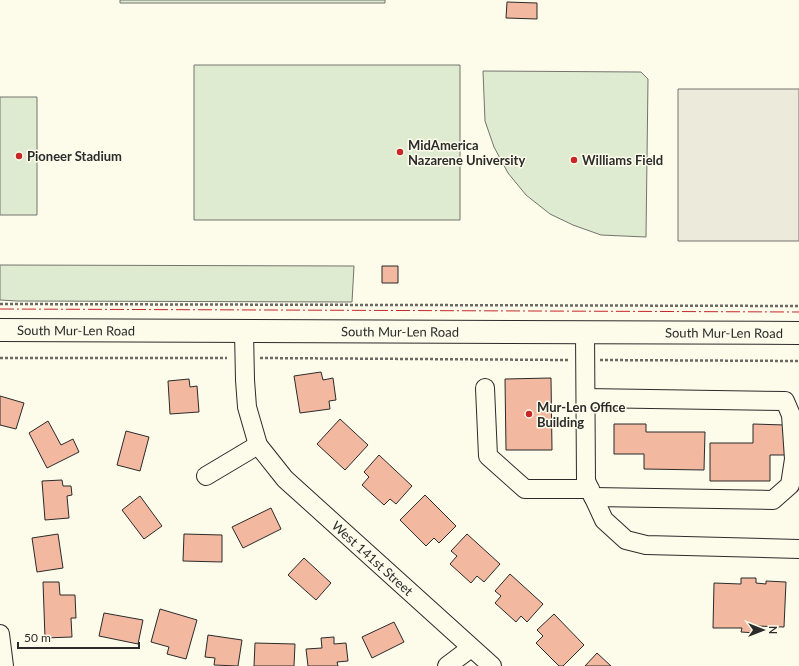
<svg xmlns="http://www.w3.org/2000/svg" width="799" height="666" font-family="Lato,sans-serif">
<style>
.green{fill:#deebd1;stroke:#74746e}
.parking{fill:#eceadb;stroke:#74746e}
.building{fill:#f2b8a0;stroke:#2b2b2b}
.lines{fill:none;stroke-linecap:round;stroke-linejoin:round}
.minor-casing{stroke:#2b2b2b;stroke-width:20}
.major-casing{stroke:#2b2b2b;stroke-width:24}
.path{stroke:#6a6964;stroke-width:2.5;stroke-dasharray:3 2;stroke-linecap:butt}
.minor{stroke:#fdfbea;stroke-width:18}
.major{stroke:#fdfbea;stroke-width:22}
.power{stroke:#c62828;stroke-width:1;stroke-dasharray:14 3 2 3;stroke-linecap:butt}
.poi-dot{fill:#c62828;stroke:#fdfbea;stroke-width:1.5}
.labels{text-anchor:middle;stroke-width:3;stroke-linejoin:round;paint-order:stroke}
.poi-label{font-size:13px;font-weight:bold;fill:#2b2b2b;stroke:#fdfbea;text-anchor:start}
.street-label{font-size:13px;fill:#2b2b2b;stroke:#fdfbea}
</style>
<rect width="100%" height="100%" fill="#fdfbea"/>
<path class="green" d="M120 0H385V3H120Z
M194 65H460V220H194Z
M483 71 641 72 648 79 646 237 601 235 573 225 550 214 526 195 508 173 494 147 485 121Z
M0 97H37V215H0Z
M0 265 354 266 352 302 17 301 0 300Z"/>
<path class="parking" d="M678 89H799V241H678Z"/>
<path class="building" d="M507 2 537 3V19L506 18Z
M382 266H398V283H382Z
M321 372 323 380 333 378 336 400 329 401 330 409 300 413 294 376Z
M551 378 552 450H506L505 379Z
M189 379 190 387 197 386 199 412 170 414 168 381Z
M0 396 24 403 16 429 0 425Z
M340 419 368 445 345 470 317 444Z
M48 421 61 445 73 439 79 452 47 468 29 433Z
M614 424H646V432H705L704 470 644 469V454H614Z
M753 424 785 425V455H770V481H710V443H753Z
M126 431 149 437 140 471 117 465Z
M379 455 412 486 396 504 390 499 384 505 362 485 369 477 364 472Z
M62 480 63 486H71L72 495 67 496 69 518 45 520 42 481Z
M425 495 456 526 439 543 434 538 426 546 400 520Z
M140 496 162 526 144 539 122 510Z
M271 508 281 529 243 548 232 527Z
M58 534 63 568 37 572 32 538Z
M184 534 222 535V562L183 561Z
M467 534 500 564 484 582 477 576 471 583 450 564 457 556 451 551Z
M304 558 331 583 316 600 288 575Z
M510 574 543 604 527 622 521 616 516 622 495 603 501 596 495 591Z
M741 578H756V583L766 584V581L786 582 784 627 756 626V633L741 632 742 628H713L714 583 741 584Z
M43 582H59L60 595H75L76 618H71L72 637 45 638Z
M160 609 197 620 186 659 167 654 169 647 151 642Z
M104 613 143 620 138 644 99 636Z
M554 614 584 645 563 666H559L536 643 543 636 537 630Z
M394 622 404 642 372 658 362 637Z
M208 635 242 640 238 666 214 665 215 658 205 657Z
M334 637V644L346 643 348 661 337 662 338 666H308L306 649 322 648 321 638Z
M255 643 295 644 294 666H254Z
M597 653 611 666H585Z"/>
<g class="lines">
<defs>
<g id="minor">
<path id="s1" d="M244 332 245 380 247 407 258 445 285 479 492 666"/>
<path d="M585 333 586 481 604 520 626 540 646 545 799 549"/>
<path d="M485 388 488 456 525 489H590"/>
<path d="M586 398 785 401 791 415 794 459 790 485 773 500 593 497"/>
<path d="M206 476 258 445"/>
<path d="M0 634 4 666"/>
<path d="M447 666 471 648"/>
</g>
<g id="major">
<path id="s2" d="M0 330 799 333"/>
</g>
</defs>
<use href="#minor" class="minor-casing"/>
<use href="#major" class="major-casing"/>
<path class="path" d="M0 304 799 306
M0 358H227
M260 358 569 360
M600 360 799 361"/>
<use href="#minor" class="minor"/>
<use href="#major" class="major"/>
<path class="power" d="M0 309 799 312"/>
</g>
<g class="poi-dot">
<circle cx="400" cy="152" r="4"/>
<circle cx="19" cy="156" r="4"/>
<circle cx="574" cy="160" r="4"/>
<circle cx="529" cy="414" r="4"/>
</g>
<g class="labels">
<g class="poi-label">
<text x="408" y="150">MidAmerica<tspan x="408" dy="15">Nazarene University</tspan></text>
<text x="27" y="161">Pioneer Stadium</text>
<text x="582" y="165">Williams Field</text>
<text x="537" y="412">Mur-Len Office<tspan x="537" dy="15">Building</tspan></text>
</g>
<g class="street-label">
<text dy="5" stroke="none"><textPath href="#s2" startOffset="76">South Mur-Len Road</textPath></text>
<text dy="5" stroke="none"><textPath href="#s2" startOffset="400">South Mur-Len Road</textPath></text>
<text dy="5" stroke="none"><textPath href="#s2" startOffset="724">South Mur-Len Road</textPath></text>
<text dy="5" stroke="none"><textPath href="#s1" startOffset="276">West 141st Street</textPath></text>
</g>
</g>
<g transform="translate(763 630) rotate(90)" stroke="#fdfbea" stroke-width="3" paint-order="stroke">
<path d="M0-3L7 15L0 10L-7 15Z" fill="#2b2b2b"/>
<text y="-6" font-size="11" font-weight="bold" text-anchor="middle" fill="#2b2b2b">N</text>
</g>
<path d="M18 642v6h121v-6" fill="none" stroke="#2b2b2b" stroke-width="2"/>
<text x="24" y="642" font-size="12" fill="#2b2b2b" stroke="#fdfbea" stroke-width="3" paint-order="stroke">50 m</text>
</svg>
